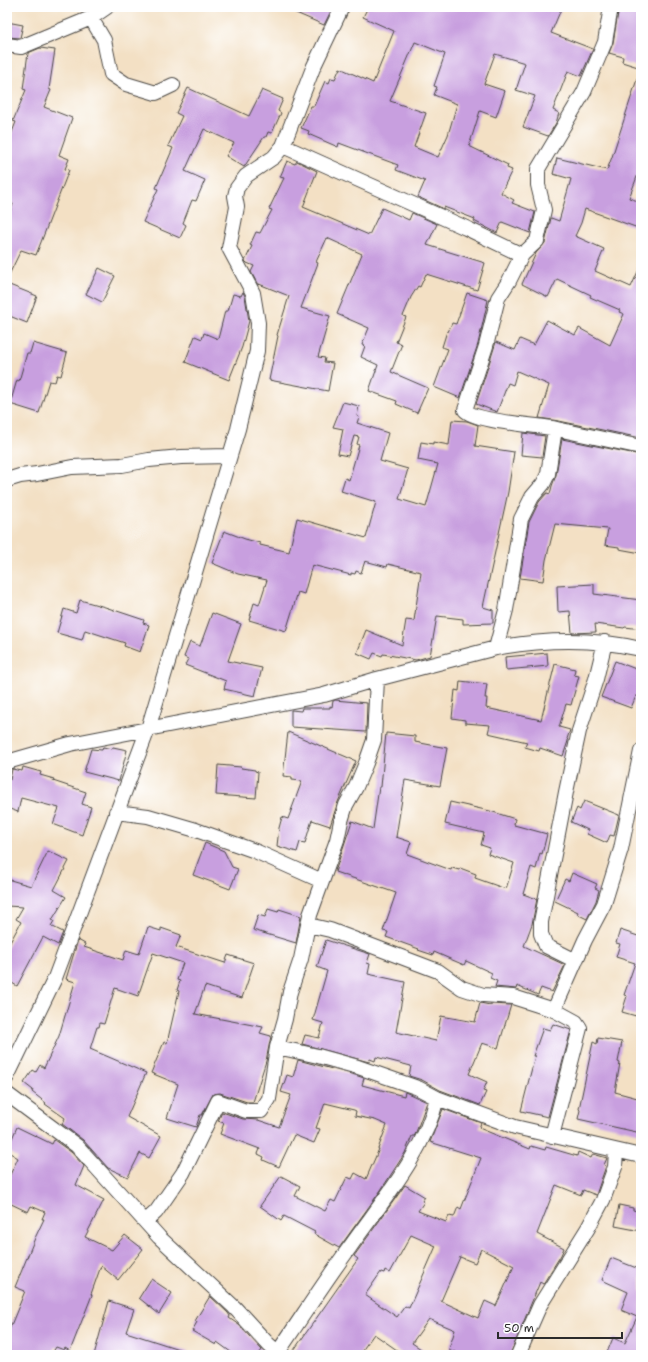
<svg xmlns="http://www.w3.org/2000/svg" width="648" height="1362" font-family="'Shantell Sans',sans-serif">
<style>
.building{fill:#c89fdf;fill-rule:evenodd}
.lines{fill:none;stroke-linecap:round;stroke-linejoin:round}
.minor-casing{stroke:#494642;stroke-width:16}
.minor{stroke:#fff;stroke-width:14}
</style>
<rect width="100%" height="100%" fill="#fff"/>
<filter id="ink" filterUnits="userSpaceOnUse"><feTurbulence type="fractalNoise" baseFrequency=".025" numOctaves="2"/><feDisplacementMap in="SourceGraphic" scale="8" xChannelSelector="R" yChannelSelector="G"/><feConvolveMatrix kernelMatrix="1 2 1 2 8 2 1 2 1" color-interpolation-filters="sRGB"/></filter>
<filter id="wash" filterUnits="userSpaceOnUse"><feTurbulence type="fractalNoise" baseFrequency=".012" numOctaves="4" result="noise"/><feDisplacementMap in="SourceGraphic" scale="16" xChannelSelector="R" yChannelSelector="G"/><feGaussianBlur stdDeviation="0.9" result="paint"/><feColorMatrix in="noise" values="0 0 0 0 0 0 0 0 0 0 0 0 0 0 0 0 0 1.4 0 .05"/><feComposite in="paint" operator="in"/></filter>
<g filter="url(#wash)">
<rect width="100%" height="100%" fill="#f3e0c4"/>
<g id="blocks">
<path class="building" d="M282 7H333L324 25Z
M368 7H562L551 33 593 49 581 76 568 71 553 110 559 113 556 123 548 136 523 127 535 96 516 90 525 63 495 54 484 84 505 91 496 117 480 111 469 146 508 165 507 168 512 170 501 193 514 200 512 203 535 212 530 233 502 222 497 233 474 221 475 219 444 207V209L418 197 425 181 396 170 398 165 339 143 338 147 308 134 309 131 301 128 311 106H314L325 81 329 83 331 78 335 79 340 68 373 83 394 31 363 17ZM415 42 445 54 434 86 437 87 434 95 457 104 448 135 438 157 414 147 426 113 390 101Z
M619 7H641V68L622 62 623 57 609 53 613 43Z
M7 22 23 25 20 38 7 37Z
M40 48 55 50 49 89 51 90 44 107 72 118 59 155 69 159 65 169 69 170 36 255 21 250 7 279V220L13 204 7 201V145L16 122 13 121 26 90 23 89 28 53Z
M638 76 641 77V175L638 174 629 198 641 202V229L585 209 581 223 575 236 604 249 595 271 631 287 641 265V438L559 421 539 418 549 385 517 371 513 385 508 383 497 412 476 404 496 342 515 350 520 339 534 345 547 320 575 335 579 328 610 345 624 314 619 312 620 310 590 297 591 295 557 279 548 297 522 284 536 253 545 243 551 218 559 221 571 179 553 174 557 158 607 170 612 157Z
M188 88 249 116 262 90 283 99 278 111 281 113 272 133 268 132 266 137H264L244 167 226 156 234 143 204 129 185 171 205 180 196 201 192 200 183 223 186 225 180 238 143 222 158 189 156 188 173 148 168 146 182 116 176 113Z
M287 161 295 164 297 161 317 171 303 207 369 235 382 208 409 220 412 213 437 224 427 245 485 263 477 290 426 274 420 287 418 286 411 297 403 316 406 317 396 342 402 344 391 372 428 388 417 413 396 404 397 401 369 391 378 365 361 357 365 346 362 345 369 328 337 314 362 254 327 238 316 262 318 263 301 308 330 316 318 357 325 358 324 362 333 363 328 391 269 380 278 336 277 335 289 296 259 284 258 285 251 272 254 266 247 263 245 261 252 246 250 245 256 232 260 233 272 210 269 209 284 178 280 177Z
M99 268 115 276 102 302 86 294Z
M7 284 37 296 27 323 7 315Z
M243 292 245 296 249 321 242 347 229 380 185 362 195 336 202 339 204 333 218 339 225 311H228L233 294 241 296Z
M467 293 488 300 478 344 460 398 434 387 448 349 442 347 447 331 448 332 452 323 456 324Z
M33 343 67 353 61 376 57 375 55 382 49 381 39 413 10 404 17 380 19 381 27 353H30Z
M343 402 359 406 357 416 359 417 357 423 388 433 380 461 408 469 399 499 426 507 438 464 418 460 421 442 433 444V442L449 445 452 420 467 421 478 425 475 446 514 452 508 492 483 607 493 610V623L463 624V619L437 616 430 656 416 660 383 654 382 656 374 653 371 659 357 653 366 630 402 645 406 620 414 621 421 572 388 564 387 567 365 561 361 573 356 571 355 574 351 573V575L312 565 304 594 298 592 286 631 249 620 254 603 259 605 267 580 238 574 212 563 224 531 245 539 260 543V545L289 552 297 518 366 538 376 502 341 491 345 478 349 480 359 445 357 444 359 437 354 436 348 456 338 454 343 429 333 427Z
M523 433 545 436 542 457 521 455Z
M562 439 641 455V553L619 549V547L605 545 608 529 555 524 546 560 543 581 520 578 529 522 539 502 547 493 550 494 552 486 556 475Z
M594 584V594L641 600V629L625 627 624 628 595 624 596 632 572 633 570 611 558 612 557 586Z
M80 600 105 607 144 620 143 623 149 625 140 652 124 646 125 643 85 630 82 640 57 633 64 609 76 613Z
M212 613 241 624 228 661 262 668 255 696 224 689 226 681 185 665 188 659 184 657 190 642 200 646Z
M547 653 548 666 506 670 505 657Z
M615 661 641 671V697L636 696 631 708 601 697Z
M555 664 575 669 574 675 579 676 571 705 566 704 559 727 570 730 567 739 568 740V741L563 756 540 748 539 751 525 747 527 742 488 733 490 725 465 723V720L452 718 455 690 459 691 460 681 487 684 485 698H487L486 708 541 720Z
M335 700 367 703 366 732 291 727V710L301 711 302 708H330V706L332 707 333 701Z
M288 732 356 761 338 802 330 826 312 820 305 843 300 842 297 852 277 846 279 828 282 817 288 819 302 781 292 780V777L283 776Z
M386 733 415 736V742L447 748 440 786 405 780 396 837 411 842 407 854 451 870 452 868 459 870 460 868 476 874 475 878 506 889 514 863 488 854 490 848 481 845 484 833 445 824 450 802 490 811 515 819 514 825 547 834 542 854 540 853 536 869 531 867 523 894 537 899 532 924 524 946 565 965 552 992 541 988 538 995 517 986 516 989 495 987 497 981 490 978 492 973 466 961 464 965 434 952 433 955 418 950 419 949 386 937 388 932 383 931 396 893 335 872 352 821 373 829 379 787H381Z
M103 747 112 749 113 747 127 750 119 781 84 772 91 749 102 750Z
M218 765 241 767V768L255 770V771L258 772 256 798 216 795Z
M23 767 41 772 40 775 54 779 53 781 86 792 82 804 91 807 82 835 53 824 59 808 21 798 18 812 7 808V779L10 780 12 769 22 771Z
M584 801 619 815 614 836 610 835 607 843 587 834 588 830 571 822 577 808 580 810Z
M205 843 224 851 232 867 238 869 230 889 193 875Z
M48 851 69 861 54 890 66 897 52 920 54 921 51 926 63 932 58 945 43 937 17 986 7 980V948L21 922 16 919 23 907 7 906V879L31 886Z
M572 873 597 884 595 888 599 890 596 901 587 919 577 914 578 912 555 901 565 879 569 881Z
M268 909 278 912 279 909 301 916 296 943 253 930 258 915 265 917Z
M148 927 161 931V928L181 935 176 947 225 963 228 955 254 963 242 998 205 986 195 1014 263 1027 260 1033 271 1036 266 1061 253 1102H247L220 1093 213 1094 202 1115H200L196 1127 167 1118 178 1084 151 1073 164 1042 167 1043 179 991 177 990 180 981 177 980 183 963 153 953 138 996 115 988 104 1024 100 1023 99 1027H97L90 1049 146 1073 127 1117 161 1136 149 1158 140 1153 128 1177 108 1168 83 1140 62 1124 65 1118 45 1104 46 1103 32 1092 33 1090 24 1083 33 1070 36 1072 40 1065 44 1068 59 1036 75 982 66 979 78 940 85 944 84 947 123 960 126 950 139 954Z
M620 930 638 936 641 938V1008L639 1007 636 1016 622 1012 627 996 624 995 635 963 616 957 620 944 616 943Z
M326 940 370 954 367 963 370 964 368 974 405 982 396 1032 436 1041 441 1016 475 1022 480 1003 490 1005V1004L511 1005 498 1048 482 1043 469 1074 487 1082 483 1091 486 1092 480 1105 440 1090 422 1080 409 1076 411 1066 376 1057 375 1061 370 1059 369 1062 302 1044 305 1035 319 1038 323 1023 313 1020 327 971 317 967Z
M553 1024 571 1030 548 1117 521 1111 535 1056H533L543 1028 550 1030Z
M598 1038 622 1042 618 1062 620 1063 615 1092 641 1099V1133L578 1119 580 1110 579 1109 593 1042 597 1044Z
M298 1060 355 1075 364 1078 362 1085 404 1096 405 1092 427 1102 415 1135 414 1136H412L405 1153 381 1190 339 1248 314 1234 315 1232 284 1216 281 1221 260 1206 281 1176 300 1186 295 1196 325 1211 331 1200 335 1202 347 1177 352 1179 355 1173 366 1179 379 1149H378L387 1125 375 1120 355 1116 356 1111 354 1110 325 1103 316 1128 320 1129 314 1143 294 1135 279 1167 263 1160 264 1157 258 1154 260 1149 220 1134 224 1123 218 1121 222 1112 243 1119 258 1120 279 1127 291 1095 281 1092 287 1075 293 1077Z
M443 1109 481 1123 479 1128 530 1149 531 1146 545 1150 546 1147 577 1156 578 1152 591 1158 593 1154 607 1158 604 1165 606 1166 596 1195 583 1190 581 1195 556 1185 537 1234 564 1248 561 1255 543 1284 540 1282 510 1355H461L449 1349 455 1330 429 1319 412 1343 430 1355H404L374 1334 359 1355H301L294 1350 358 1259 354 1256 405 1185 425 1197 422 1201 424 1202 418 1211 446 1222 449 1216 454 1217 458 1207 461 1209 481 1158 430 1142ZM411 1235 436 1246 409 1308 405 1306 397 1317 365 1295 381 1272 384 1273 385 1270 390 1273ZM481 1249 514 1266 496 1306 485 1301 478 1318 441 1301 460 1257 475 1263Z
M17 1127 52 1144 54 1140 71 1152 84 1166 76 1185 104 1200 85 1237 112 1250 125 1235 143 1249 118 1280 101 1266 91 1294 92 1295 70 1351 65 1348 64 1350 56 1347 51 1355H7V1335L25 1291 15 1287 35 1238 44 1219H42L45 1212 31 1206 28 1212 7 1202V1181L18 1158 7 1151V1150Z
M619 1205 633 1208V1210L641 1212V1231L615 1226Z
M611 1258 639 1269 641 1264V1355H606L613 1338 625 1343 637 1317 621 1310 628 1292 602 1280Z
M151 1279 172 1293 159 1314 139 1298Z
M210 1296 228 1313 230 1316 229 1318 239 1325 262 1350 258 1355H235L217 1342 216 1345 192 1331 197 1322 195 1321Z
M109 1301 134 1309 126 1332 188 1352 187 1355H94Z"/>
</g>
</g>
<g filter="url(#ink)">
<use href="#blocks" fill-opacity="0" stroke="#494642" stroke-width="1"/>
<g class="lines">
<defs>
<path id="minor" d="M611 7 605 42 584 92 538 169V185L544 210 537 241 522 255 509 281 498 298 486 346 465 410C475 422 538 425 557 429 585 435 613 441 641 447
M91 18 104 40 111 74 126 84 156 93 173 85
M7 45 21 47 91 18 107 7
M283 146 466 228 522 255
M7 480 20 476 37 474 72 467 122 465 149 460 181 457 229 456
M496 648C544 639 594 638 641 649
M7 762 70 744 324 695 377 679 496 648 506 610 521 519 532 497 543 484 548 474 555 429
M116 812 148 816 196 830 255 851 322 881
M308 925 330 930 438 971 462 988 483 995 513 997 554 1010
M576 961 546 946 541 934V922L566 792 579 731 596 679 605 642
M277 1047 318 1056 358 1067 418 1088 437 1098 515 1127 641 1156
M7 1077 55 978 148 729 238 429 257 351 258 323 253 293 229 248 237 207 235 196 237 188 246 176 274 157 283 146 313 68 342 7
M7 1094 77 1146 159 1237 234 1307 269 1345 281 1355
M552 1136 580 1028 576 1022 554 1010 585 940 604 904 621 849 641 751
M146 1221 156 1212 183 1173 218 1101 246 1111H261L269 1099 277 1047 285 1019 290 992 301 959 310 915 337 840 341 821 346 805 356 787 366 763 374 740 377 679
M278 1352C302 1317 325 1281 350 1247 382 1201 424 1154 437 1098
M518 1355 540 1305 588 1228 603 1200 615 1167 616 1151"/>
</defs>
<use href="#minor" class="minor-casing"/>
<use href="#minor" class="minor"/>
</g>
</g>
<rect width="648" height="1362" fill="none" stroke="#fff" stroke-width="24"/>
<path d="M498 1332v6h124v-6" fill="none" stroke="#2b2b2b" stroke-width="2"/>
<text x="504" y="1332" font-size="12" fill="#2b2b2b" stroke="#ffffff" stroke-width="3" paint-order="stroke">50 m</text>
</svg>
